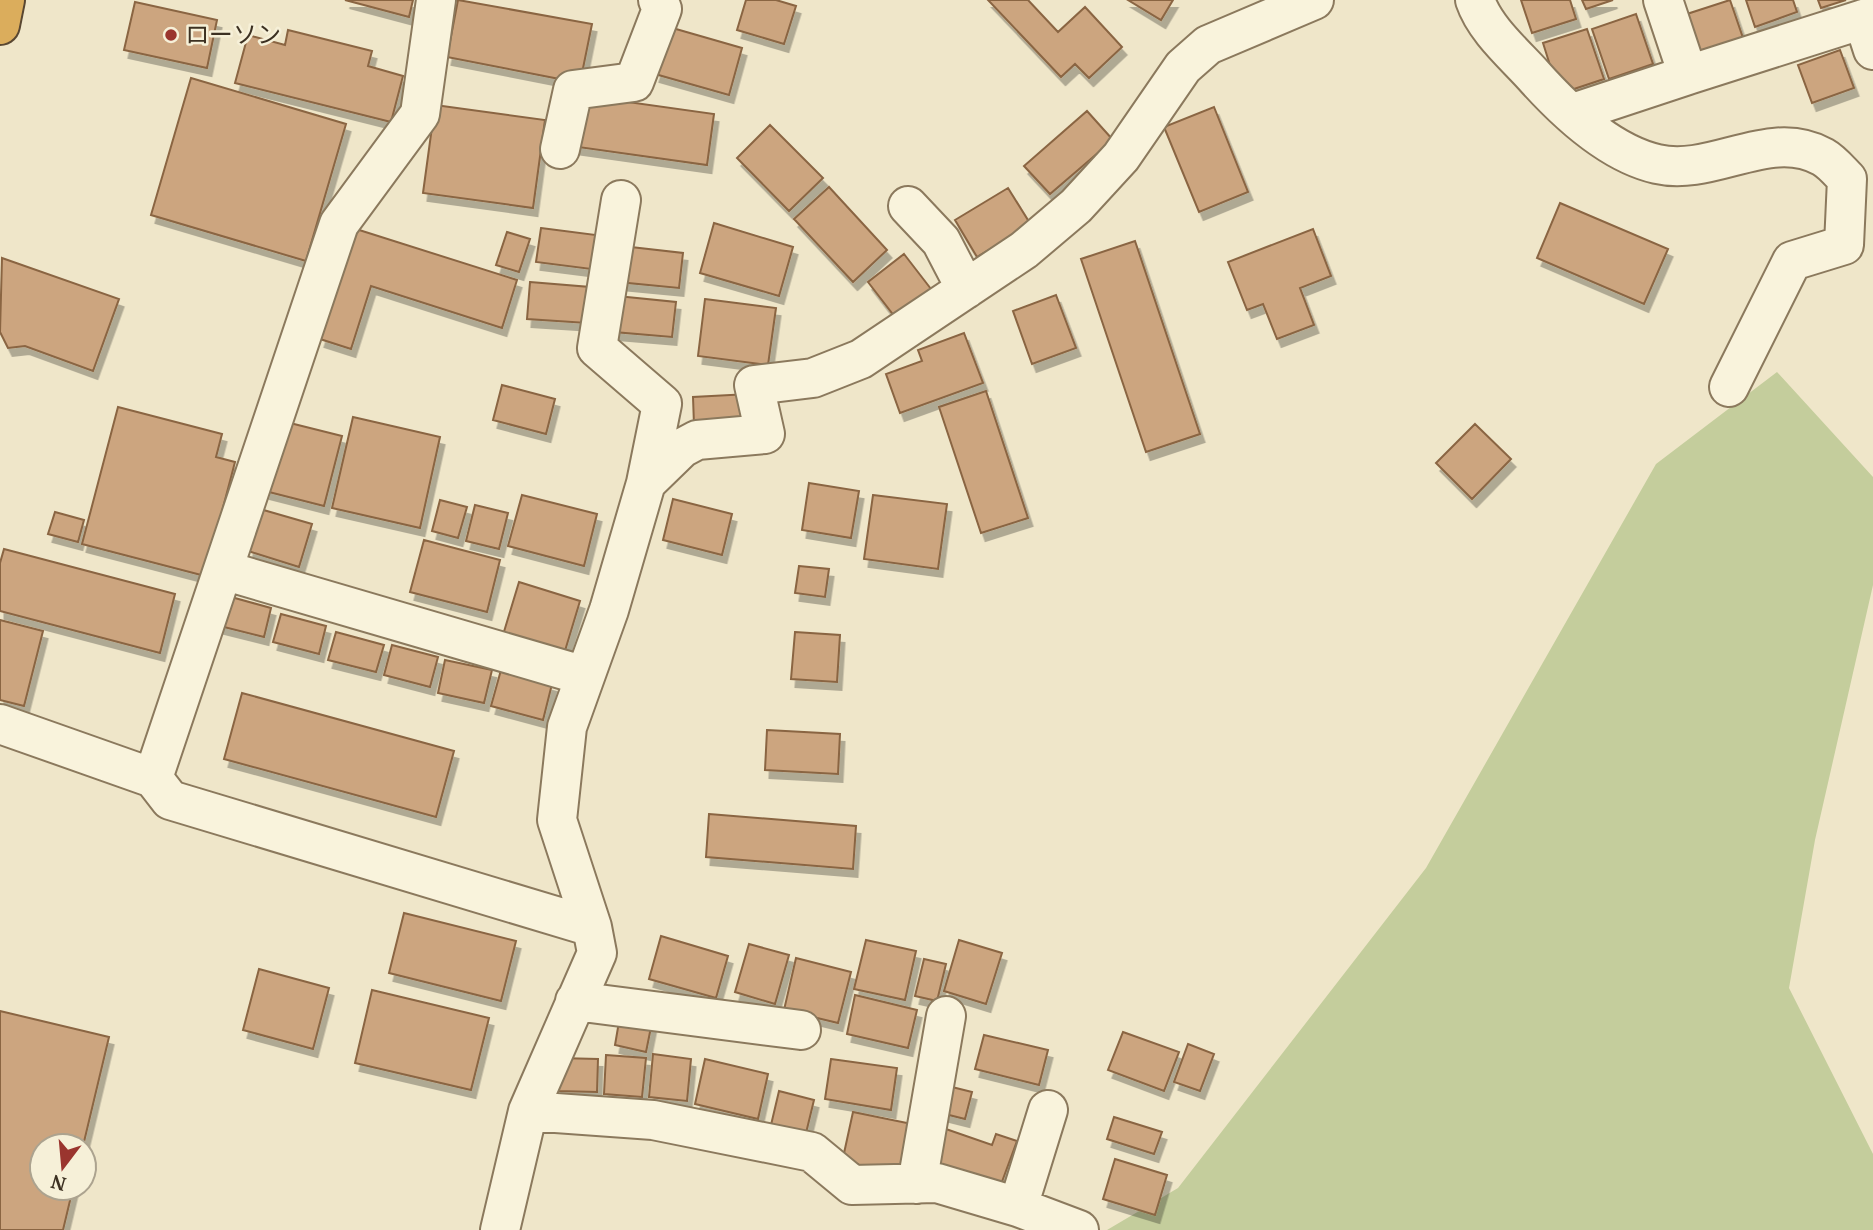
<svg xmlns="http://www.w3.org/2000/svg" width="1873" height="1230" font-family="'PT Serif','Noto Sans JP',serif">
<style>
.green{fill:#c4cd9c}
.building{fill:#cca57f;stroke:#8a6543;stroke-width:2;filter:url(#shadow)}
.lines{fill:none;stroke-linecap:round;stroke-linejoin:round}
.minor-casing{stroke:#8b795d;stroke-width:42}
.highway-casing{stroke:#594731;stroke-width:42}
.minor{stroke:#f9f3dc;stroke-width:38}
.highway{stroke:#dbad5c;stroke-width:38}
.poi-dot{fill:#9a352e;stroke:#f6f0d8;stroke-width:2.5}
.labels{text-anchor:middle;stroke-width:5;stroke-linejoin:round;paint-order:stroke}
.poi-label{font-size:24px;fill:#3c3021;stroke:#f6f0d8;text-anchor:start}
</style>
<defs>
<filter id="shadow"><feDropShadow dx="4.5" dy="8" stdDeviation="0" flood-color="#0004"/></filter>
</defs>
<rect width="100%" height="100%" fill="#efe6c9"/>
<path class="green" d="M1777 372 1873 477V585L1815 840 1789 988 1873 1154V1230H1107L1178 1188 1426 868 1656 464Z"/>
<path class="building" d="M345 0H413L409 17Z
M458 0 592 24 580 83 447 57Z
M746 0H776L796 6 784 44 737 30Z
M988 0H1028L1058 32 1085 7 1122 47 1089 78 1075 64 1061 77Z
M1128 0H1173L1161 20Z
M1521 0H1570L1576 19 1532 33Z
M1582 0H1613L1586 9Z
M1730 0 1743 38 1701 53 1687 14Z
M1746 0H1793L1797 12 1755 27Z
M1818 0H1846L1821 8Z
M135 2 217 20 207 68 124 50Z
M1636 14 1653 64 1609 79 1592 29Z
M669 27 742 48 729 95 655 74Z
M1587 29 1604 79 1559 94 1543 43Z
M288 30 372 51 368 66 403 76 391 122 235 83 248 35 285 45Z
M1840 50 1854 88 1812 103 1798 65Z
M191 78 346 124 306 261 151 215Z
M578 95 714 114 707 165 571 146Z
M435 105 545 120 533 208 423 193Z
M1214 107 1248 192 1199 212 1164 127Z
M1087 111 1113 140 1050 194 1024 166Z
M770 125 823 178 789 211 737 158Z
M829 187 887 250 853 282 794 219Z
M1008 188 1031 225 977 257 955 220Z
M1560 203 1668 249 1644 304 1537 258Z
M714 223 793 247 779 296 700 273Z
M541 228 596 235 591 269 536 262Z
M356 229 517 280 502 328 371 286 351 349 320 339Z
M1313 229 1331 276 1300 288 1314 325 1277 339 1263 304 1247 310 1228 262Z
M507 232 530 239 519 272 496 265Z
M1135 241 1200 434 1146 452 1081 259Z
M622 246 683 253 679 288 618 282Z
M904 254 931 289 895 317 868 282Z
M2 258 119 299 93 371 25 346 8 348 0 332Z
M530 282 590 287 587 323 527 319Z
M1056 295 1076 348 1032 364 1013 311Z
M617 296 676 302 672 337 614 332Z
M705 299 776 308 768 365 698 356Z
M964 333 983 383 900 413 886 374 922 361 918 350Z
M502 385 555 399 546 434 493 420Z
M986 391 1028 518 981 533 939 407Z
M749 394 751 423 694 425 693 397Z
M118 407 222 434 216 457 235 462 205 576 82 544Z
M353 417 440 437 420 528 332 508Z
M282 421 342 436 324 506 265 491Z
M1475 424 1511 459 1472 499 1436 463Z
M809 483 859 491 851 538 802 530Z
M522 495 597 514 584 566 508 546Z
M873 495 947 504 938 569 864 559Z
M673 499 732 514 722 555 663 540Z
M440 500 467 507 458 538 432 531Z
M475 505 508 513 499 549 466 541Z
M260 509 312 524 299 567 248 551Z
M55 512 84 520 78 542 48 534Z
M424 540 500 560 487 612 410 592Z
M4 549 175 594 160 653 0 611V563Z
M799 566 829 569 825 597 795 593Z
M519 582 580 601 564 654 503 635Z
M224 595 271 608 264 637 216 625Z
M281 614 326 626 319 654 273 642Z
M0 620 43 631 24 706 0 700Z
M336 632 384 645 376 672 328 660Z
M795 632 840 635 837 682 791 679Z
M392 645 438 657 430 687 384 675Z
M445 660 492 670 484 703 438 693Z
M501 670 552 684 543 720 491 706Z
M242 693 454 751 436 817 224 759Z
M767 730 840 734 838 774 765 770Z
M709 814 856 826 853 869 706 857Z
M404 913 516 941 501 1001 389 973Z
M661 936 728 956 716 998 649 979Z
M866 940 916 951 905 1000 854 989Z
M959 940 1002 953 986 1004 944 991Z
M749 944 789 955 775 1004 735 992Z
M796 958 851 972 838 1023 784 1010Z
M924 959 946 964 937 1001 915 996Z
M259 969 329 988 313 1049 243 1030Z
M372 990 489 1018 471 1090 355 1063Z
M855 995 917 1010 908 1048 847 1034Z
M0 1011 109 1037 83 1146H42V1188H73L63 1230H0Z
M620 1016 652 1022 646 1052 615 1045Z
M1123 1032 1179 1052 1164 1091 1108 1070Z
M984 1035 1048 1050 1039 1085 975 1069Z
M1188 1044 1214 1054 1200 1091 1174 1082Z
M653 1054 691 1059 687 1101 649 1097Z
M606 1055 646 1058 642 1097 604 1094Z
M558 1058 598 1059 597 1092 557 1091Z
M705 1059 768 1074 758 1119 695 1104Z
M831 1059 897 1068 891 1110 825 1099Z
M944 1085 972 1092 965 1119 937 1112Z
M779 1091 814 1100 806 1133 771 1125Z
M853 1112 912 1124 901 1179 841 1167Z
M1114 1117 1162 1132 1154 1154 1107 1139Z
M943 1128 992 1145 996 1134 1017 1141 1000 1187 931 1162Z
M1115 1159 1167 1175 1155 1215 1103 1199Z"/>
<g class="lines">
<defs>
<path id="minor" d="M1475 0C1485 29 1512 52 1533 75 1565 111 1609 153 1657 164 1713 177 1770 127 1823 157 1832 162 1840 172 1847 179L1844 245 1792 261 1729 387
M1863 19 1873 50
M1688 75 1873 16
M1573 113 1688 75 1663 0
M560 149 573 90 634 82 662 9 658 0
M621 200 597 348 662 404 646 483
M908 206 941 241 966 289
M223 570 585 676
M0 724 153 778 170 800 592 927
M153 778 339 224 420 114 436 0
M575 1001 801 1030
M528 1111 653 1120 812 1152 852 1185 937 1183 1018 1207 1079 1230
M917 1184 946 1016
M1018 1207 1048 1110
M500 1230 528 1111 597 953 592 927 557 820 567 727 609 610 646 483 682 448 697 440 765 434 754 385 813 378 861 359 1024 250 1076 206 1121 157 1183 67 1208 45 1314 0"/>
<path id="highway" d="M0 25 5 0"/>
</defs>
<use href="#minor" class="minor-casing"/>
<use href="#highway" class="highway-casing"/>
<use href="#minor" class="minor"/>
<use href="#highway" class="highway"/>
</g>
<circle class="poi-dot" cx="171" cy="35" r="7"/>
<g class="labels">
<g class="poi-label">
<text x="185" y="43">ローソン</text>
</g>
</g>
<g transform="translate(63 1167) rotate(196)"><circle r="33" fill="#f6f0d8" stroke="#aca38f" stroke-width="2"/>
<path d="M0-5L12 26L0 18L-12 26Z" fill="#9a352e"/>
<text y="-10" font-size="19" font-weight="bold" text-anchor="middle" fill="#3c3021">N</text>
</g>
</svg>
